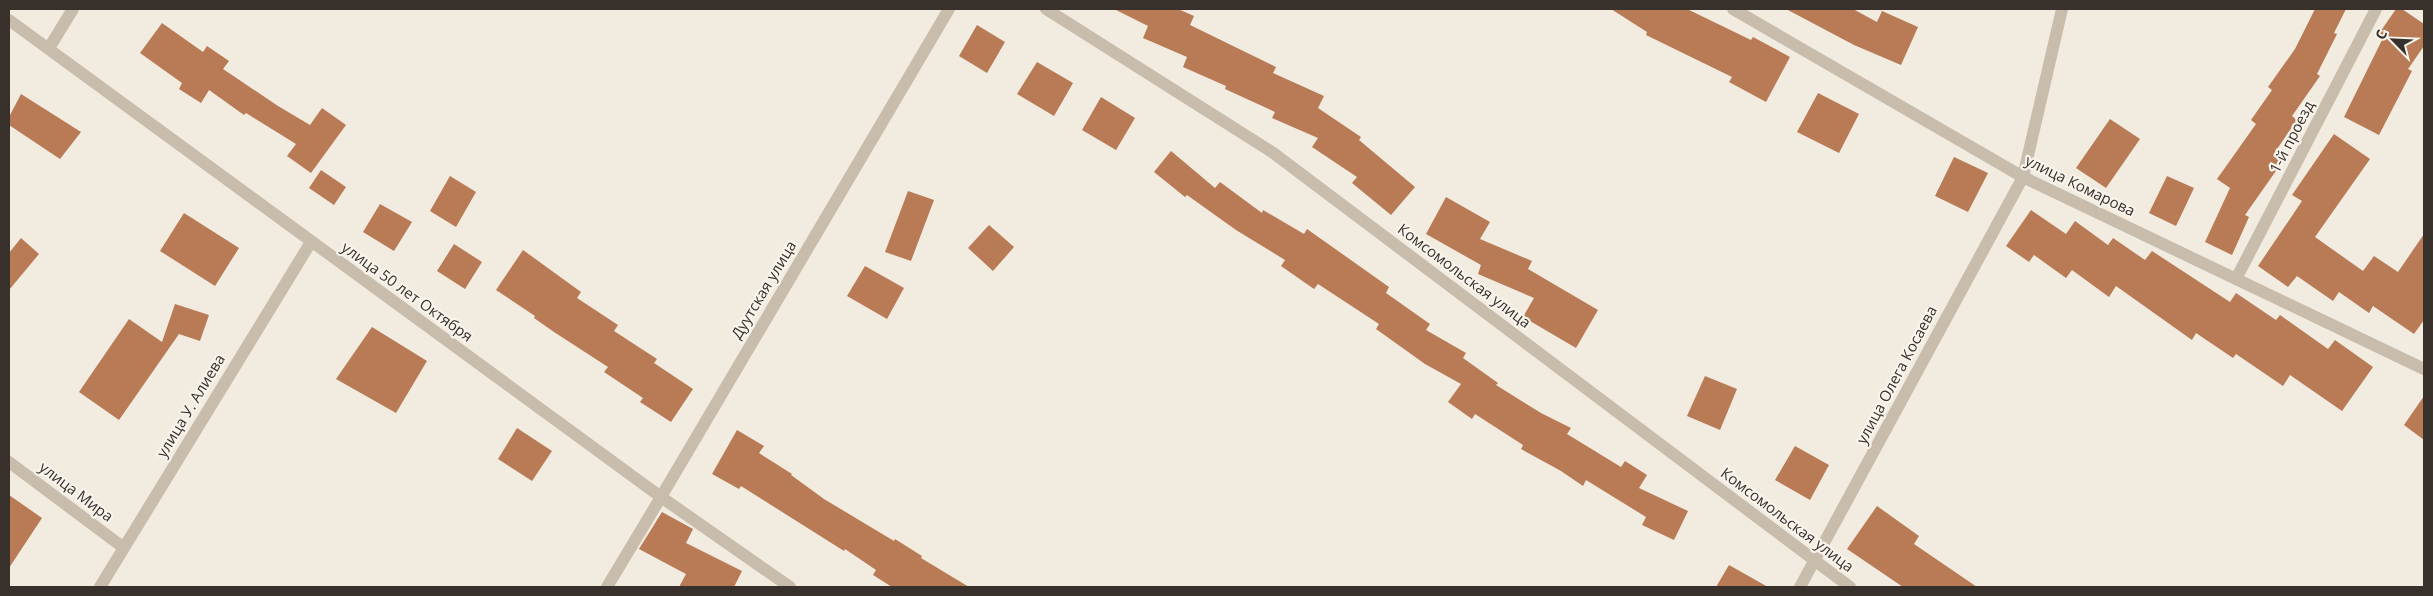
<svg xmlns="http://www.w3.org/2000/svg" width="2433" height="596" font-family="'Open Sans',sans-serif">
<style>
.building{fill:#b97b56}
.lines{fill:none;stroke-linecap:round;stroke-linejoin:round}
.minor{stroke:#c8bdad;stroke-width:12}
.tertiary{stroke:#c8bdad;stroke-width:12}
.labels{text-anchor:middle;stroke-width:4.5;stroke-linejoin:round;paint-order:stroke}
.street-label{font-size:15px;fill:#37302b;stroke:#f8f4ec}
</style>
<rect width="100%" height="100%" fill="#f1ebe0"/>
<path class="building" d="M1114 9H1178L1194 16 1190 25 1276 67 1273 73 1324 96 1318 108 1361 137 1359 140 1415 187 1391 215 1352 183 1357 177 1312 147 1318 138 1272 118 1275 112 1225 89 1226 86 1183 67 1187 57 1143 38 1148 26Z
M1611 9H1687L1751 40 1753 37 1790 57 1766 102 1729 82 1732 77 1646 35 1647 32Z
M1786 9H1853L1877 22 1882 11 1918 27 1901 65 1854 45Z
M2315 9H2346L2334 33 2337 34 2317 74 2320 76 2292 116 2297 120 2275 152 2285 158 2245 215 2249 217 2232 255 2205 242 2230 188 2217 179 2256 124 2251 120 2272 90 2268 87 2295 49Z
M2396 9H2402L2424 24V46L2408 69 2412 71 2379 135 2344 117 2383 38 2378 35Z
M162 23 203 52 207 46 229 61 223 69 278 106 310 125 322 108 346 125 311 173 287 156 296 144 246 113 244 115 209 90 201 103 179 89 182 83 140 53Z
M977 25 1005 42 987 73 959 56Z
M1037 62 1073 83 1054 116 1017 94Z
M1818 93 1859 114 1839 153 1797 132Z
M21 94 81 132 60 159 9 125V117Z
M1101 97 1135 118 1116 150 1082 130Z
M2110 119 2140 139 2106 188 2076 168Z
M2334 134 2370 159 2315 237 2363 271 2374 256 2398 272 2424 234V320L2414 334 2373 306 2369 313 2339 292 2333 301 2297 276 2288 287 2258 266 2302 201 2292 195Z
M1171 151 1215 188 1220 182 1262 213 1263 210 1304 234 1307 229 1389 287 1386 293 1430 324 1426 330 1466 353 1463 358 1498 383 1496 385 1541 413 1571 428 1567 434 1621 467 1625 461 1647 475 1639 488 1688 511 1674 540 1642 525 1646 517 1586 480 1583 486 1561 471 1521 449 1523 445 1475 414 1472 419 1448 402 1461 384 1425 364 1376 329 1379 324 1318 284 1314 289 1281 266 1285 260 1236 230 1187 195 1185 197 1154 172Z
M1954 157 1988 173 1968 212 1935 196Z
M321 170 346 187 334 205 309 188Z
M450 176 476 192 456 227 430 211Z
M2167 176 2194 188 2176 226 2149 213Z
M908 191 934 200 911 261 885 252Z
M1446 197 1490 222 1480 239 1532 261 1528 269 1598 310 1576 348 1523 317 1534 298 1478 274 1481 265 1426 234Z
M380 204 412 222 394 251 363 232Z
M2031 210 2066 234 2075 221 2108 245 2113 238 2145 260 2152 251 2230 302 2236 293 2276 320 2280 315 2328 349 2335 340 2373 367 2342 411 2290 375 2283 386 2236 354 2233 358 2196 333 2192 340 2116 286 2109 297 2072 270 2066 278 2034 255 2029 262 2006 246Z
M184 213 239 248 215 286 160 251Z
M989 225 1014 247 993 271 968 248Z
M21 238 39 254 9 290V253Z
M454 244 482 262 465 289 437 271Z
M523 250 581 292 577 298 618 325 614 331 657 359 654 363 693 389 671 422 640 402 643 398 604 372 608 367 554 332 534 318 535 316 496 290Z
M865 266 904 288 887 319 847 296Z
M175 304 209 315 200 341 179 334 119 420 79 392 129 319 162 342Z
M372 327 427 361 396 413 336 379Z
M1705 376 1737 389 1720 430 1687 416Z
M2424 396V440L2404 425Z
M517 428 552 451 532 481 498 459Z
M737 430 764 446 759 453 792 474 791 475 824 499 894 541 895 539 922 556 921 558 969 587H892L873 575 876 570 845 549 844 551 741 486 739 489 712 474Z
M1795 446 1829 465 1810 500 1775 480Z
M9 495 42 518 9 568Z
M1877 506 1919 536 1914 544 1977 587H1903L1847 549Z
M662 512 693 529 686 543 742 571 734 587H679L686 574 639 549Z
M1729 565 1768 587H1716Z"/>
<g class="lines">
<path class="minor" d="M1046 9 1272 152 1850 587
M49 48 73 9
M2236 279 2376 9
M9 462 124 548
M100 587 311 242
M607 587 661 497
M1800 587 2023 177 2062 9"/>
<path class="tertiary" d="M1733 9 2023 177 2424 369
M9 20 661 497 790 587
M661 497 949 9"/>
</g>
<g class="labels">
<g class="street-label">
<text transform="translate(2292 137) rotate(-63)" y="5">1-й проезд</text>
<text transform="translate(2080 186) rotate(26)" y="5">улица Комарова</text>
<text transform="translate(1464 276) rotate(37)" y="5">Комсомольская улица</text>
<text transform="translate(764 290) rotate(-59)" y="5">Дуутская улица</text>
<text transform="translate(407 292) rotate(36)" y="5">улица 50 лет Октября</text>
<text transform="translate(1897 375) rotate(-62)" y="5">улица Олега Косаева</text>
<text transform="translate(191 406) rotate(-59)" y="5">улица У. Алиева</text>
<text transform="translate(76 492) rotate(37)" y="5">улица Мира</text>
<text transform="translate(1787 520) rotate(37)" y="5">Комсомольская улица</text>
</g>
</g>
<rect width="2433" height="596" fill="none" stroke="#37302b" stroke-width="20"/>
<g transform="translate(2393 40) rotate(294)" stroke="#f8f4ec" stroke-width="4" paint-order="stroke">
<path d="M0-4L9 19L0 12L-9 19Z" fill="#37302b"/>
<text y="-8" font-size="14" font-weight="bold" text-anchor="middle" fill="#37302b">С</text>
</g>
</svg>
